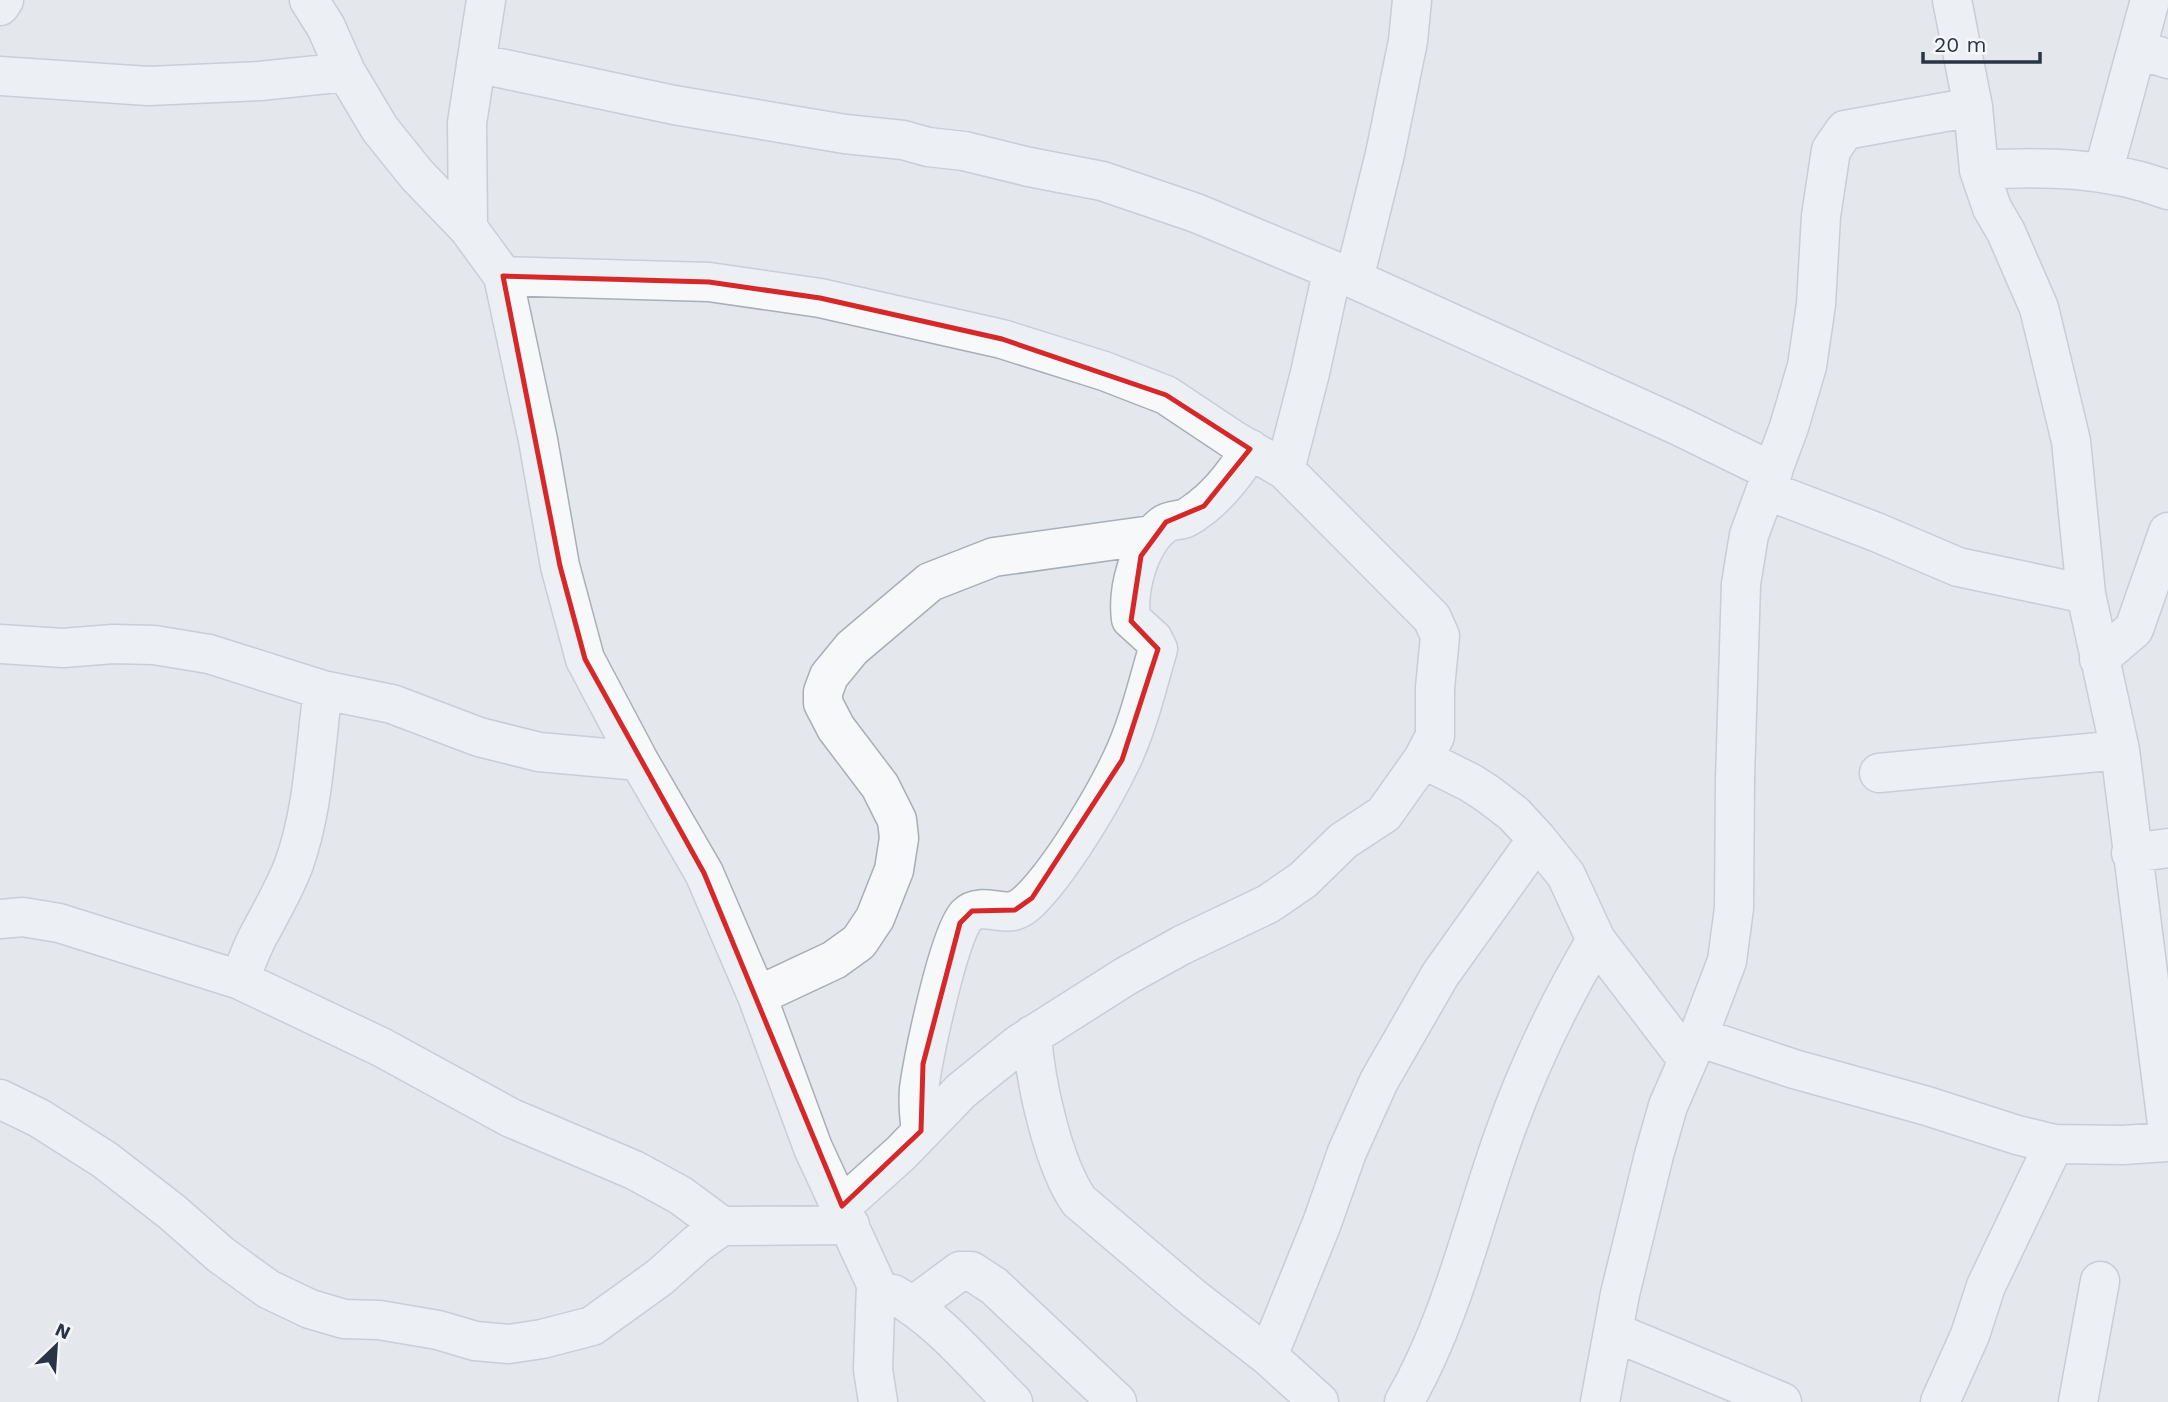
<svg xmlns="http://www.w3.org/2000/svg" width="2168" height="1402" font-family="'Work Sans',sans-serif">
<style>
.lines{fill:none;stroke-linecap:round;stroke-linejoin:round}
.street-casing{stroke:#a9aeb7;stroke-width:41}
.street{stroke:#f7f8fa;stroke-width:38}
.marked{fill:none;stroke:#d62828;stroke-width:5;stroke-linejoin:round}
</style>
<rect width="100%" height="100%" fill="#e4e7ec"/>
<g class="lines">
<defs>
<path id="street" d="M309 0 326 27 346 72 380 129 417 175 468 228 503 276 538 440 560 566 585 659 639 761 704 873 757 996 813 1148 876 1284 873 1369 878 1402
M1952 0 1973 107 1979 170 1992 208 2006 232 2039 308 2071 441 2086 594 2120 750 2168 1132
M0 6 4 0
M2137 49 2168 59
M476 63 674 105 845 134 903 140 928 147 964 151 1029 167 1102 181 1196 213 1354 279 1679 426 1773 472
M0 76 148 86 260 81 346 72
M1979 170C2043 166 2107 167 2168 190
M2103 173 2150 0
M468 228 467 123 486 0
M503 276 709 282 820 298 1002 339 1104 371 1166 395 1235 441 1285 470 1432 618 1440 636 1435 688V736L1423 759 1384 814 1343 841 1303 880 1268 904 1182 945 1126 976 1019 1044 961 1091 901 1153 842 1206
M1354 279 1385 154 1408 41 1412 0
M1285 470 1310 373 1332 272
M1766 490 1876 532 1958 567 2086 594
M0 644 63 648 113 644 154 645 209 654 323 690 392 704 479 737 539 752 639 761
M2099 659 2134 629 2168 532
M1423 759 1471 783 1488 794 1514 814 1537 839 1566 875 1596 940 1687 1059
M1879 773 2120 750
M2131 853 2168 848
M0 919 23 917 59 923 240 980 381 1047 511 1118 634 1170 680 1195 722 1226
M240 980C246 964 252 946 261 931 273 908 285 888 294 864 314 808 315 748 323 690
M757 996 834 960 859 942 875 918 894 870 899 838 897 820 880 786 836 728 823 703V692L829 676 852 648 930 582 994 557 1152 535
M1032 1035C1035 1081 1053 1164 1079 1201L1192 1297 1268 1356 1319 1402
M1698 1037 1794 1069 1927 1106 2017 1135 2054 1144 2123 1145 2168 1142
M0 1099 39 1118 105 1160 172 1212 221 1255 268 1289 310 1309 344 1319 379 1320 438 1330 475 1341 509 1344 542 1339 592 1326 660 1277 698 1243 722 1226 850 1225
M921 1131C919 1117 918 1103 919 1089 923 1060 949 931 967 915 979 903 999 914 1013 911 1025 908 1034 896 1042 887 1069 855 1103 799 1121 761 1138 726 1147 686 1158 649L1153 639 1131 619C1127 589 1139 544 1163 525 1169 520 1176 521 1183 519 1190 517 1196 511 1202 507 1220 493 1239 469 1250 449
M893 1294C940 1320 975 1365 1013 1402
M914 1305 960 1271H971L994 1286 1117 1402
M1614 1332 1782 1402
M1268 1356 1322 1223 1347 1152 1379 1081 1440 975 1537 839
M1404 1402C1453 1317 1472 1223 1505 1132 1529 1065 1560 1001 1596 940
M1600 1402 1620 1294 1654 1155 1668 1106 1698 1037 1727 961 1734 908 1735 779 1741 584 1749 535 1789 427 1807 366 1816 304 1821 216 1831 150 1845 130 1973 107
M1940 1402 1970 1335 1986 1286 2054 1144
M2078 1402 2100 1281"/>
</defs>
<use href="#street" class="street-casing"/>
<use href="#street" class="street"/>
</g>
<path d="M0 0H2168V1402H0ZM503 276 709 282 820 298 1002 339 1166 395 1250 449 1204 506 1166 522 1141 556 1131 621 1158 649 1122 760 1032 898 1015 910 972 911 960 923 923 1064 921 1131 842 1206 704 873 585 659 560 566Z" fill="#e4e7ec" fill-opacity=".55" fill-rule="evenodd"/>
<path class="marked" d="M503 276 709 282 820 298 1002 339 1166 395 1250 449 1204 506 1166 522 1141 556 1131 621 1158 649 1122 760 1032 898 1015 910 972 911 960 923 923 1064 921 1131 842 1206 704 873 585 659 560 566Z"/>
<g transform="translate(56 1346) rotate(25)" stroke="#f4f6f9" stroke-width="5" paint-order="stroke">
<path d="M0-5L12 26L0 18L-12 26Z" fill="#2b3445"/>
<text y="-10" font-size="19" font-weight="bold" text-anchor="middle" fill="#2b3445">N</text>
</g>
<path d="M1923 52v10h117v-10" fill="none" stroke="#2b3445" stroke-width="3.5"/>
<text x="1934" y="52" font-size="21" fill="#2b3445" stroke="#f4f6f9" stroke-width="5" paint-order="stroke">20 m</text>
</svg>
